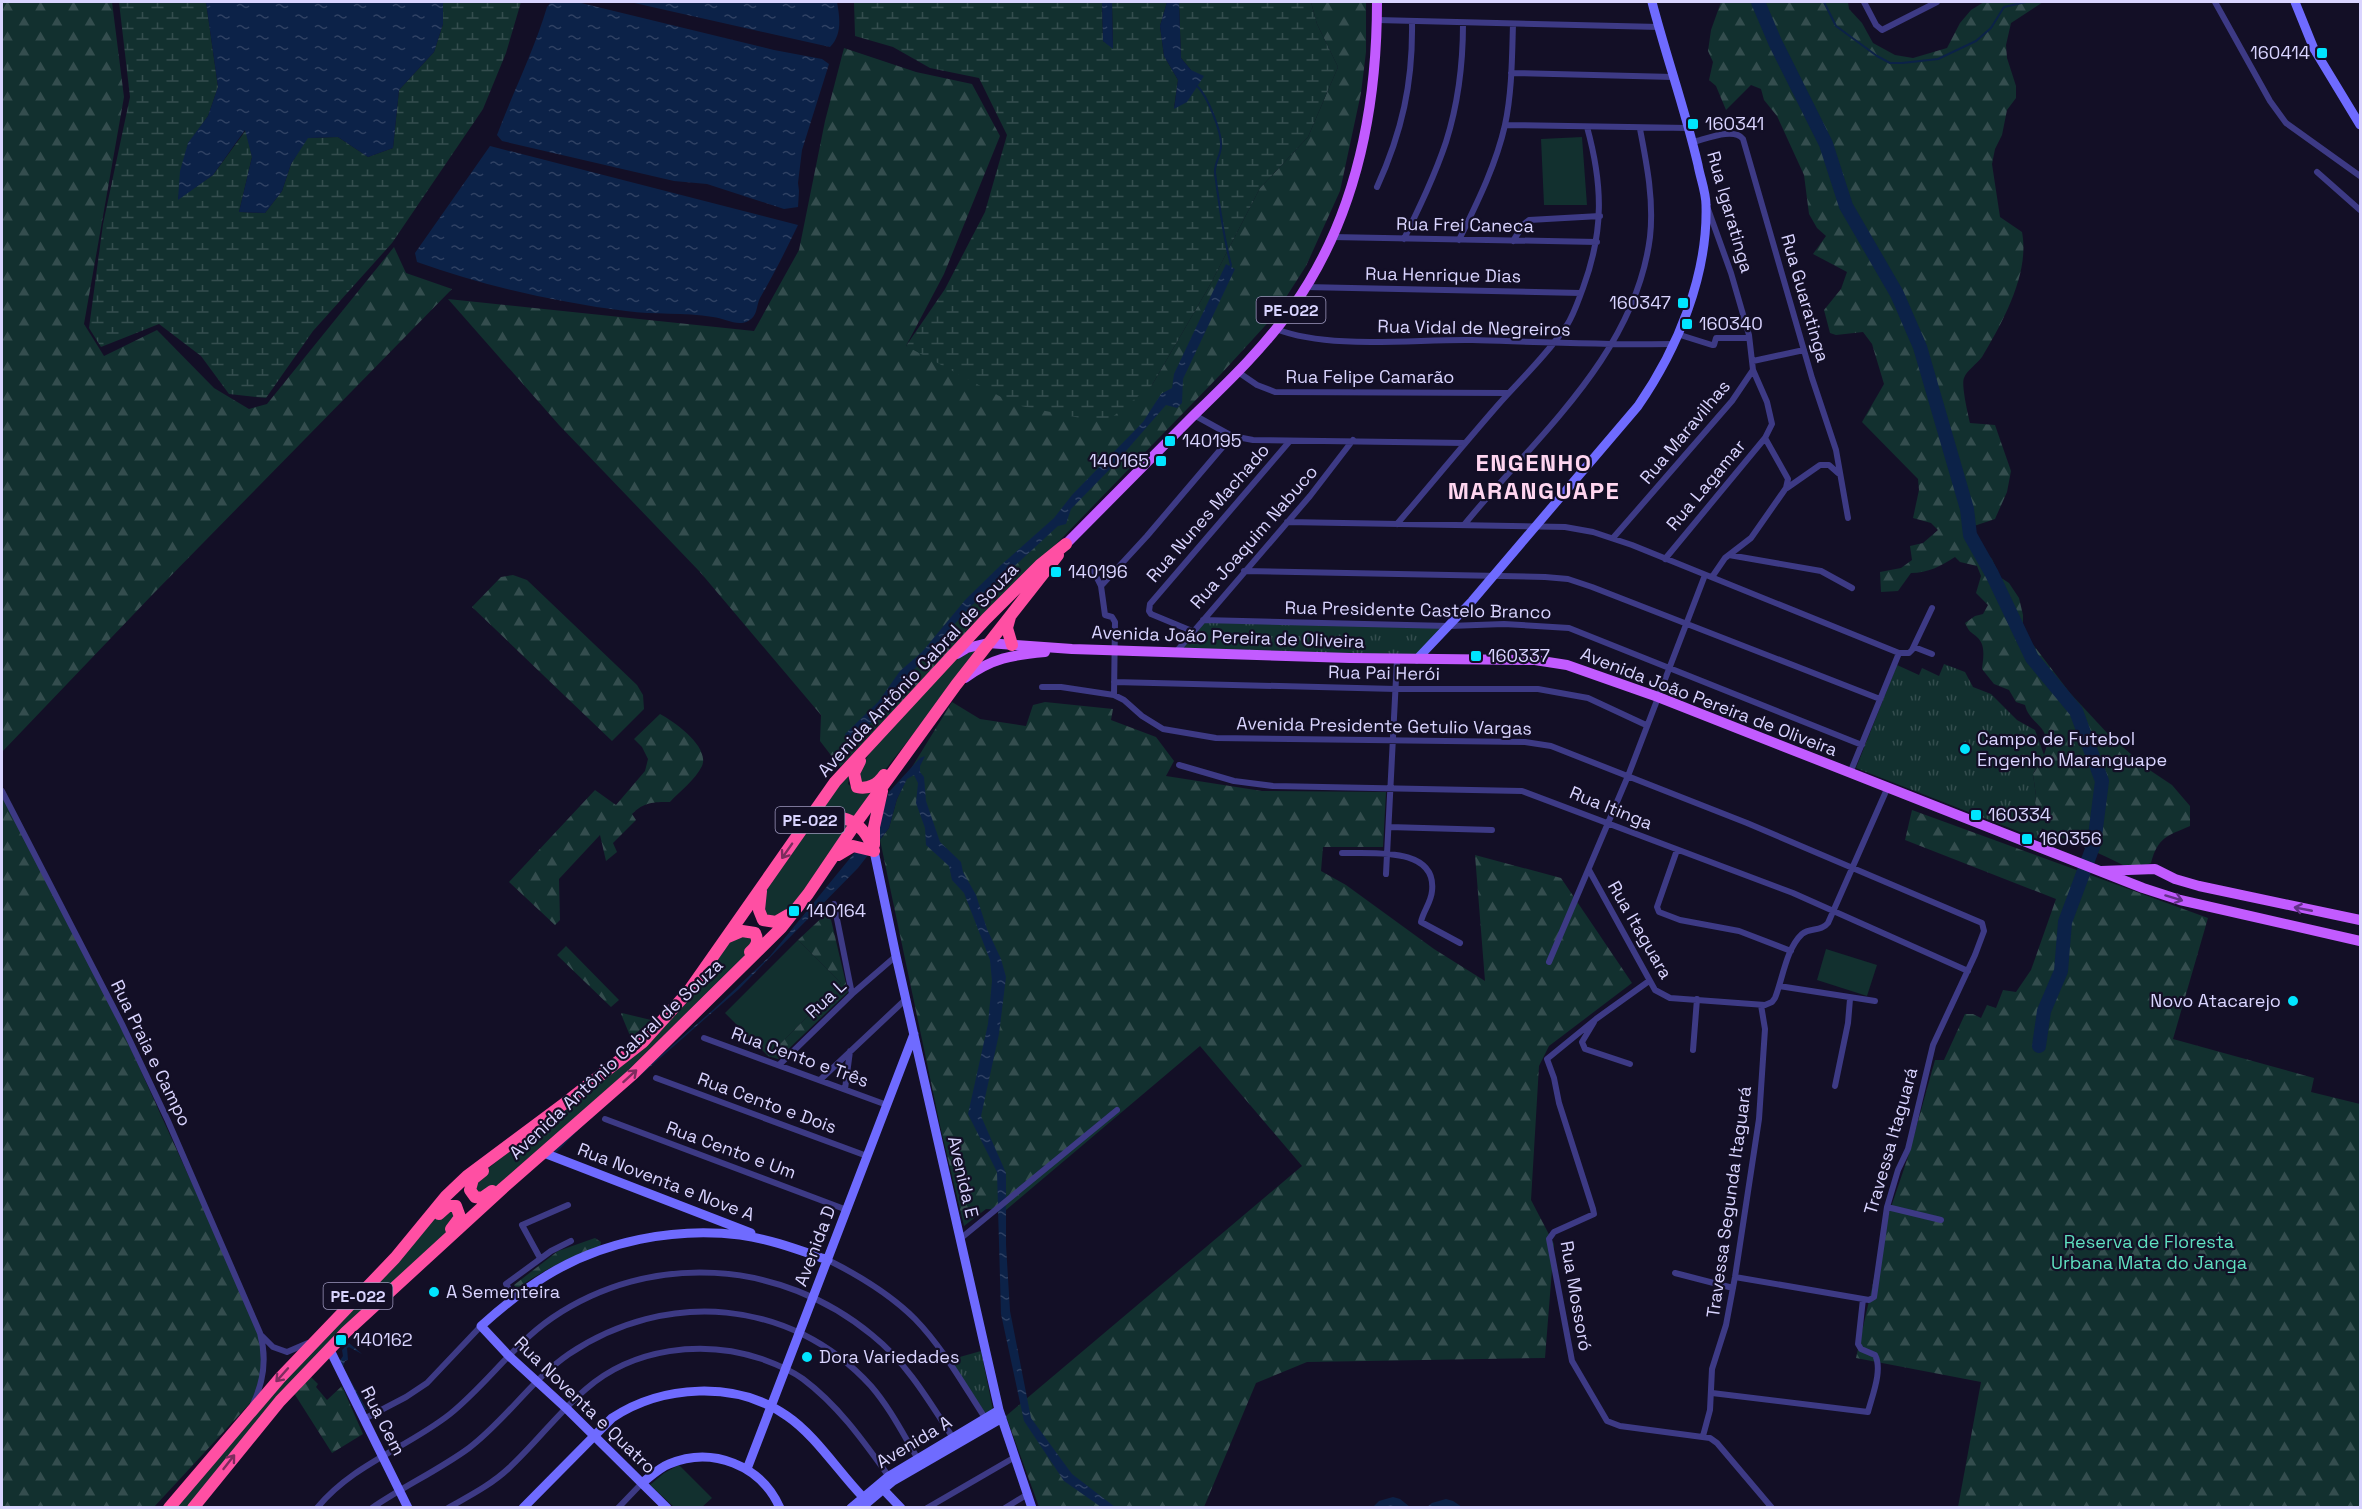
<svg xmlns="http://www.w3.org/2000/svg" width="2362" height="1509" font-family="'Space Grotesk',sans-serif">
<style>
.green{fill:#12302f}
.forest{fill:url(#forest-firs)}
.wetland{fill:url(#wetland-marsh)}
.park{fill:url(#park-tufts)}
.water{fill:url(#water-ripples)}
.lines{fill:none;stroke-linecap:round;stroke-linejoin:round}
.stream{stroke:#0c2248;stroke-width:2}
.river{stroke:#0c2248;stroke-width:14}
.street{stroke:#3d3a85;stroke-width:6}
.secondary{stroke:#6f6bff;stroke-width:9}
.primary{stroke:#c25bff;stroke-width:10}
.highway{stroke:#ff4fa3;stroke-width:12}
.oneway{stroke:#7d2c5e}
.oneway2{stroke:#623188}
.poi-dot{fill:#00e5ff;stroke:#130f26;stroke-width:2}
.labels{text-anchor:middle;stroke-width:4.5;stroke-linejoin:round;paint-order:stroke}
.shield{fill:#130f26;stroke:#9e99be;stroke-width:1.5}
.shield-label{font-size:16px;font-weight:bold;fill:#d9d4ff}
.poi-label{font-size:18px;fill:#d9d4ff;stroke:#130f26;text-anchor:start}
.street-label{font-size:18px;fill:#d9d4ff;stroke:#130f26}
.park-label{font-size:18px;fill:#5fe0c0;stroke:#130f26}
.district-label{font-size:24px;font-weight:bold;letter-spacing:1.5px;fill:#ffd6f0;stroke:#130f26}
</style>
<defs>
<pattern id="forest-firs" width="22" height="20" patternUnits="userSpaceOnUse" patternTransform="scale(1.5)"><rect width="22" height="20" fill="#12302f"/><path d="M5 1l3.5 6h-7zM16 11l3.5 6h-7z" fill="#344d4e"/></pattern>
<pattern id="wetland-marsh" width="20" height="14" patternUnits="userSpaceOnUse" patternTransform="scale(1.5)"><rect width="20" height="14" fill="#12302f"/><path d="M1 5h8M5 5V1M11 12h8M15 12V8" fill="none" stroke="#344d4e"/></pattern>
<pattern id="park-tufts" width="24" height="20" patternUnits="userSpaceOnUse" patternTransform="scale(1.5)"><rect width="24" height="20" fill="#12302f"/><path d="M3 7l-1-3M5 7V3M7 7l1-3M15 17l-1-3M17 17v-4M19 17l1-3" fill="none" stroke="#344d4e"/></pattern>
<pattern id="water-ripples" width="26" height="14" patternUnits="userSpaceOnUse" patternTransform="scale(1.5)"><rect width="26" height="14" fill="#0c2248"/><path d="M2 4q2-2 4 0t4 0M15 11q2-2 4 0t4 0" fill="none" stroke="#2f4163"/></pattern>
</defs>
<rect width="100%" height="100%" fill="#130f26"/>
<path class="green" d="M1582 137 1587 205H1544L1541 139Z
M983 646 881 775 862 786 855 776 880 737 951 661Z
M850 771 848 784 859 794 881 783 855 817 831 811 817 815Z
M828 819 851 824C834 848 797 914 769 920L759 907C773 876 795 831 828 819Z
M753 931 747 965 493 1191 472 1194 473 1181 654 1032 731 936Z
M798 940 841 983 768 1056 725 1013Z
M1826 949 1877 965 1867 996 1817 980Z
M448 1204 462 1214 444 1238 314 1365 194 1507 168 1508Z
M679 1465 712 1498 702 1507H674L650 1485 664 1473Z"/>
<path class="forest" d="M2 2H112L124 97 84 324 104 356 157 330 214 388 249 409 267 404 394 247 406 273 452 289 153 594 2 752Z
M1311 2H1366V52L1361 93 1340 191 1306 266 1274 316 1221 374 840 767 820 741 821 715 700 572 559 425 448 299 754 331 799 250 825 121 844 48 916 72 972 84 1000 136 944 274 906 346 1152 385 1210 285 1260 188 1308 137 1338 67 1317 24Z
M1721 2H1848L1849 9 1862 23 1873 43 1895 55 1913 58 1947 48 1960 23 1971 10 1984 2H2043L2011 23 2006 45 2007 58 2016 86V98L2007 110 2002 135 1995 149 1992 164 2000 217 2022 232C2030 273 2003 322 1982 357 1977 364 1967 370 1964 378 1961 385 1968 414 1970 423L1995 425 2011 471 2007 492 1995 519 1974 526 1981 548 1992 559 2000 577 2009 583 2019 598 2023 615V630L2031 642 2070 693 2109 735 2148 769 2172 785 2190 806V826C2167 836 2158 837 2151 863L2132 870C2103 853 2071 843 2041 828L2035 803 2036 796 2033 774C2042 761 2053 744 2042 729 2035 720 2028 717 2025 705L2016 702 2009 690 1994 684 1982 669C1983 659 1986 646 1978 638 1971 631 1970 634 1965 623L1975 616 1983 614 1988 605 1976 593 1981 576 1977 566 1960 562 1955 557C1941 566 1928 573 1911 573L1898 591 1881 592 1880 572 1901 568 1912 560 1910 546 1923 543 1938 530 1931 523 1913 518 1919 490 1918 479 1862 422 1884 384 1872 344 1863 332 1836 335 1830 333 1824 310 1841 289 1847 272 1813 254 1826 236 1817 228 1809 214 1804 175 1777 116 1764 100 1761 89 1751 85 1726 110 1716 86 1709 80 1713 62 1708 51 1711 30Z
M513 575 527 580 637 685 643 695 644 709 612 741 472 607 501 577Z
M952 702 980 719 1026 726 1033 705 1045 702 1113 709 1111 720 1156 737 1174 761 1166 776 1262 791 1386 792 1383 847H1323L1321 871 1346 885 1434 949 1485 981 1475 855 1561 878 1632 983 1549 1046 1539 1066 1531 1200 1554 1244 1545 1358 1307 1362 1256 1383 1204 1507H1039L1006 1416 1302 1166 1200 1046 1006 1210 986 1209 964 1226 941 1130 880 840 889 828 897 799 912 767Z
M660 714C675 722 710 747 702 766 696 779 679 792 670 802 653 802 644 802 632 814L636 820 613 843 617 852 606 861 600 835 559 879 560 920 555 925 509 882 595 790 616 805 645 771 648 759 642 747 634 739Z
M2 794 115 1014 259 1331 263 1368 253 1400 154 1507H2Z
M1912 810 2208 918 2173 1039 2314 1078 2311 1092 2360 1104V1507H1958L1981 1382 1856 1358 1889 1213 1908 1157 1935 1060H1944L1965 1014H1973L1981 1018 1987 1005 1996 1008 2003 990 2016 992 2031 970 2056 899 1905 840Z
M829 911 848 992 778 1059 768 1056 841 983 798 940Z
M566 946 619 1000 611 1007 557 955Z
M622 1013 651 1020 631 1038 621 1014Z
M595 1238 601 1242 600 1246C570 1257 545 1269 519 1287L516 1288 514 1285 558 1251Z
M307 1373 318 1384 316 1387 327 1400 342 1386 363 1434 332 1453 292 1390Z"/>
<path class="wetland" d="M119 2H206L218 87 208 116 188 144 178 199 213 175 246 130 252 157 239 212 265 213 282 191 291 164 307 138 338 137 368 157 393 148 399 90 434 52 443 24V2H521L506 53 483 109 392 243 313 331 266 398 229 394 201 356 159 324 101 347 89 328 103 224 130 97Z
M854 2H1102L1103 41 1113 48 1112 2H1167L1160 26 1164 56 1178 80 1174 108 1191 70 1181 58 1179 2H1311L1317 24 1338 67 1308 137 1260 188 1210 285 1152 385 1105 423 1016 405 906 346 945 289 985 212 1007 135 979 78 930 68 893 47 855 36Z"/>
<path class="park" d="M1204 622 1444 627 1417 659 1176 652Z
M1944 664 1965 672 1973 687 1991 694 2017 720 2035 730 2044 755 2033 774 2036 796 2035 803 2042 828 2038 839 1856 768 1897 665 1919 675 1922 668 1939 676Z
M981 1351 993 1410 984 1414 949 1360Z"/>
<path class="water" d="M206 2H443V24L434 52 399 90 393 148 368 157 338 137 308 138 291 164 282 191 265 213 239 212 252 157 245 130 213 175 178 200 180 171 188 143 208 116 218 87Z
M551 2H577L774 50 822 59 829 64 802 150 798 183 799 191 798 207 784 209 707 184 674 181 502 141 497 135C513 92 534 51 547 7Z
M630 2H837C840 18 842 35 830 47Z
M1102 2H1112L1113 49 1103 41Z
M1167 2H1179L1181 58 1191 70 1204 76 1187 102 1174 109 1178 80 1164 56 1160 26Z
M490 146 798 225C786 250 774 274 760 298 756 306 758 316 748 321 738 327 724 318 713 317 684 312 655 315 626 311 556 302 484 286 417 262L415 253Z
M1226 264 1235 269 1183 379 1182 403 1177 408 1166 405 1112 467 1071 509 1066 524 1058 526 970 607 902 683 890 705 866 728 855 733 856 739 850 744 845 734 878 702 900 671 922 652 966 599 1001 565 1054 518 1072 495 1143 422 1161 394 1172 388 1174 374Z
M925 756 920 766V772L924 777 926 801 940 842 961 862 963 872 976 895 987 929 1001 959 1006 977 999 1034 981 1116 1006 1173V1245L1010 1311 1031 1418 1072 1474 1115 1507H1101L1064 1481 1024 1421 1001 1314 997 1172 968 1114 988 1024 992 981 990 960 964 893 952 880 949 866 926 845 925 828 916 803 918 783 914 775 907 779 897 799 889 828 858 868 739 989 578 1130 555 1154 551 1151 713 1010 770 956 878 824 889 792 920 758Z
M349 1343 362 1354 349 1347 347 1348 348 1360 345 1361 343 1367 367 1410H364L339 1362 343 1356 342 1350Z
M1393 1497 1400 1499 1410 1507H1373L1379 1501Z
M1446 1499 1453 1501 1462 1507H1427L1432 1503Z"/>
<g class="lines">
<path class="stream" d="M1824 2 1836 26 1877 56 1890 63H1902L1938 59 1976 41 1991 28 2004 7 2026 2
M1197 86C1207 95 1222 132 1221 146 1221 155 1214 164 1215 173 1219 204 1223 236 1231 265L1229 269"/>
<path class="river" d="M1758 2 1775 42 1826 144 1846 206 1897 294 1920 347 1967 509 1970 535 1992 574 2032 658 2076 711 2102 781 2094 844 2065 922 2061 971 2044 1011 2039 1046"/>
<path class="street" d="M1864 2 1876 25 1882 30 1937 2
M2215 2 2270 101 2286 123 2360 176
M1377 20 1659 27
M1511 73 1673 77
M1505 125 1688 128
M1693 142C1706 139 1734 127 1743 139L1812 378 1836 450 1848 518
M2317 172 2360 210
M1377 187C1402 132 1413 83 1412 22
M1332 237 1597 242
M1404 239C1419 208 1435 175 1446 142 1458 104 1463 63 1463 24
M1459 240C1477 203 1496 165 1505 125 1512 92 1512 57 1513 24
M1513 241 1524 224 1529 220 1600 216
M1305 287 1581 293
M1276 329C1330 350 1413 339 1472 340 1539 342 1606 345 1673 344
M1677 334 1712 345H1714L1716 338H1749
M1753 361 1804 350
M1238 372 1257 385 1275 392 1508 393
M1194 415 1232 436 1253 440 1465 443
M1787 488 1820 465H1829L1838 473
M1287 522 1565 527 1593 532 1632 545 1899 653H1909L1912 650 1932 608
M1397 524C1431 484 1464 444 1498 405 1521 379 1547 355 1567 325 1574 314 1578 301 1583 288 1604 231 1603 185 1587 127
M1464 525C1534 438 1635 356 1650 237 1654 201 1647 165 1640 129
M1613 538 1732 401 1753 370
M1729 555 1821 571 1852 588
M1665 559 1765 438 1772 424 1767 402 1753 370 1749 335 1731 273 1708 209
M1092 568 1101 586 1105 615 1112 617 1115 622 1114 695
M1244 571 1545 577 1568 579 1592 587 1880 699
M1712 577 1725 558 1751 538 1786 488 1788 479 1765 438
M1101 586 1147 536 1232 436
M1203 620 1449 626 1504 624 1569 628 1862 745
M1192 631 1151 614 1149 611 1150 604 1289 442
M1914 647 1932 654
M1176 652 1310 496 1353 440
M1114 682 1396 689H1538L1588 698 1646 725
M1042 687H1061L1114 695 1124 700 1142 716 1163 729 1216 738 1525 742 1551 746 1747 823 1982 923 1984 931 1975 955 1933 1045 1908 1149 1898 1170 1887 1207 1874 1297 1869 1300 1735 1277
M1179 765 1234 781 1273 786 1522 791 1793 893 1968 971
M1850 773 1899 653
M2 791 122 1024 168 1121 260 1333C267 1358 264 1381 253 1404
M1389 827 1492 830
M1677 850 1657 907 1659 912 1680 920 1739 931 1791 951
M1342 853C1371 854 1437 846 1432 891 1431 903 1423 911 1421 922L1460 943
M1589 870 1655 990 1670 998 1765 1005 1772 1002 1775 998C1783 978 1786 949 1802 934 1810 927 1821 932 1828 923L1887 789
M1386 874 1397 659
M834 904 852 994
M1549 962 1628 776 1705 575
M1649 981 1596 1019 1547 1059 1554 1078 1559 1103 1593 1209 1594 1214 1554 1232 1549 1239 1572 1361 1607 1421 1620 1426 1710 1438 1717 1443 1772 1508
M1779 986 1875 1001
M1594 1022 1582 1042 1585 1049 1630 1064
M704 1038 887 1105
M1693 1050 1697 999
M779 1065 852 994 896 956
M656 1078 867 1156
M820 1080 906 999
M1835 1086 1848 1023 1850 999
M845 1089 850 1051
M605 1119 847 1210
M1887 1207 1941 1220
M960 1239 1117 1110
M540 1258 522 1225 568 1205
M828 1260C858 1275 891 1295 915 1319 944 1349 964 1386 987 1421
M1675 1273 1733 1288
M514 1297 506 1284 551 1251 571 1241
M262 1336 273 1347 287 1352 308 1343
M1712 1393 1868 1412C1872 1396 1883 1370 1875 1355L1861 1349 1858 1344 1863 1299
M364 1419 406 1397 427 1383 481 1326
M1703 1436 1710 1410 1712 1369 1726 1325 1735 1277 1759 1119 1765 1029 1761 1005
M317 1508C353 1464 407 1448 450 1414 487 1384 513 1345 552 1318 651 1251 780 1259 872 1335 907 1363 929 1401 953 1438
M372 1508C404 1486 439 1470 469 1448 506 1420 531 1380 569 1354 666 1289 791 1298 871 1386 890 1408 903 1434 918 1459
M448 1508C469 1496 491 1485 509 1468 536 1443 558 1413 586 1389 633 1348 703 1339 762 1359 776 1364 791 1370 803 1379 839 1406 864 1442 890 1478
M618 1508 642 1483
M927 1508 1015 1457
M1005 1508 1028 1494"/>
<path class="secondary" d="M2295 2 2314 49 2360 125
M1417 659 1472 601 1638 406C1678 348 1708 275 1706 205 1706 192 1700 177 1698 165 1685 109 1666 56 1652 2
M874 851 896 956 999 1410 1032 1508
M544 1153 751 1233
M329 1348 408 1508
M747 1469 914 1034
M642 1483C651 1476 659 1468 669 1464 712 1446 761 1465 780 1508
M879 1485 901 1508
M523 1508 612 1418C662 1385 736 1380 787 1416 815 1435 838 1471 862 1496
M667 1508 567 1409 508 1355 481 1326C502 1307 523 1290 546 1276 602 1241 675 1227 740 1235 770 1239 799 1250 828 1260
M851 1508 889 1476 999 1410
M861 1508 893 1481 1002 1418"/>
<path class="primary" d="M1066 544C1108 502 1149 460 1191 418 1227 383 1263 349 1292 308 1356 218 1377 110 1377 2
M957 654 967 648 988 643 1072 649 1350 658 1535 660 1567 665 1658 697 2143 888 2180 900 2360 941
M965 678C992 658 1012 655 1045 652
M2101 871 2155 869 2175 879 2199 886 2360 920"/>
<path class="highway" d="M1010 617 1007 628 1012 645
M860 761 854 773 857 787C868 790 878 784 884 775
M805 826C837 809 862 817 874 851
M874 845V827L882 791
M838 855 853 846 874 851
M761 891 759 910 763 920 776 922 788 915
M728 937 742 931 755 933C759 941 757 946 750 952
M483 1171 473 1179 470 1190 475 1197 482 1198 492 1191
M439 1214 448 1206H456L460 1217 451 1229
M169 1508 280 1378 395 1258 446 1196 467 1176 565 1103 643 1042 688 992 835 782 986 619 1040 565 1066 544
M193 1508 280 1401 346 1332 503 1188 633 1074 781 928 808 894 856 823 956 685 1058 555"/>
</g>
<defs><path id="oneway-shaft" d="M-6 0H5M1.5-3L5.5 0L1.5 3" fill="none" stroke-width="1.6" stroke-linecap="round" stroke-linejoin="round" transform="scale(1.5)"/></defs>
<g class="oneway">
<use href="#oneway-shaft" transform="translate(787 851) rotate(125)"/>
<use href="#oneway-shaft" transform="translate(630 1076) rotate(-42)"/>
<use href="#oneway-shaft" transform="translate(282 1375) rotate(132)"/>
<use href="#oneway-shaft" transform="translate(229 1462) rotate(-52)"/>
</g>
<g class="oneway2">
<use href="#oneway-shaft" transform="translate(2174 898) rotate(17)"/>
<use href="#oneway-shaft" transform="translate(2303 909) rotate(-169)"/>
</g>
<g class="poi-dot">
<rect x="2316" y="47" width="12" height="12" rx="3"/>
<rect x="1687" y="118" width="12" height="12" rx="3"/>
<rect x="1677" y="297" width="12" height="12" rx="3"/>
<rect x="1681" y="318" width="12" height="12" rx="3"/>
<rect x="1164" y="435" width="12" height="12" rx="3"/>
<rect x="1155" y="455" width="12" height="12" rx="3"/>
<rect x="1050" y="566" width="12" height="12" rx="3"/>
<rect x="1470" y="650" width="12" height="12" rx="3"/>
<circle cx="1965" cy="749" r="6"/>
<rect x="1970" y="809" width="12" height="12" rx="3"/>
<rect x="2021" y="833" width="12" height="12" rx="3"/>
<rect x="788" y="905" width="12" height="12" rx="3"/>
<circle cx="2293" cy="1001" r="6"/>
<circle cx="434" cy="1292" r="6"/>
<rect x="335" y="1334" width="12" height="12" rx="3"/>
<circle cx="807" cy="1357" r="6"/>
</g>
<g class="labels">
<g class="shield">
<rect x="1256.5" y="297" width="69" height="26" rx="4.5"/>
<rect x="775.5" y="807" width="69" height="26" rx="4.5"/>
<rect x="323.5" y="1283" width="69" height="26" rx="4.5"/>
</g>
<g class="shield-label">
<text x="1291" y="316">PE-022</text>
<text x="810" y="826">PE-022</text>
<text x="358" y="1302">PE-022</text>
</g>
<g class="poi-label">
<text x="2310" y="59" text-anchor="end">160414</text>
<text x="1705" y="130">160341</text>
<text x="1671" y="309" text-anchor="end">160347</text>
<text x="1699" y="330">160340</text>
<text x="1182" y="447">140195</text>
<text x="1149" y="467" text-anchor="end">140165</text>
<text x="1068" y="578">140196</text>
<text x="1488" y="662">160337</text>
<text x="1977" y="745">Campo de Futebol<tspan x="1977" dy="21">Engenho Maranguape</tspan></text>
<text x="1988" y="821">160334</text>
<text x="2039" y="845">160356</text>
<text x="806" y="917">140164</text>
<text x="2281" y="1007" text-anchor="end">Novo Atacarejo</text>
<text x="446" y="1298">A Sementeira</text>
<text x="353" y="1346">140162</text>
<text x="819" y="1363">Dora Variedades</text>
</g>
<g class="street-label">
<text transform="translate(1730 212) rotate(74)" y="6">Rua Igaratinga</text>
<text transform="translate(1465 225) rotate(1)" y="6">Rua Frei Caneca</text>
<text transform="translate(1443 275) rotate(1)" y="6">Rua Henrique Dias</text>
<text transform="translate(1805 298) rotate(74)" y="6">Rua Guaratinga</text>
<text transform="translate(1474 328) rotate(1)" y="6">Rua Vidal de Negreiros</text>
<text x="1370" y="383">Rua Felipe Camarão</text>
<text transform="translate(1685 432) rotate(-50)" y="6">Rua Maravilhas</text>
<text transform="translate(1706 485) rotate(-50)" y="6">Rua Lagamar</text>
<text transform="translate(1208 513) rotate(-49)" y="6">Rua Nunes Machado</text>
<text transform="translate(1254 537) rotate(-49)" y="6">Rua Joaquim Nabuco</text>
<text transform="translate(1418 610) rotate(1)" y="6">Rua Presidente Castelo Branco</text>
<text transform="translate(1228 637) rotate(2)" y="6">Avenida João Pereira de Oliveira</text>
<text transform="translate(918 670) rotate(-47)" y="6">Avenida Antônio Cabral de Souza</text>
<text transform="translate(1384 673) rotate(1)" y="6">Rua Pai Herói</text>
<text transform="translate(1709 702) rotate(21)" y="6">Avenida João Pereira de Oliveira</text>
<text transform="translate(1384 726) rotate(1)" y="6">Avenida Presidente Getulio Vargas</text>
<text transform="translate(1611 808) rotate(22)" y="6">Rua Itinga</text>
<text transform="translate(1640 930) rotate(60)" y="6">Rua Itaguara</text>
<text transform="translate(826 999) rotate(-43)" y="6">Rua L</text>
<text transform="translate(151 1053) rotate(64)" y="6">Rua Praia e Campo</text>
<text transform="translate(800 1057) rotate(20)" y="6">Rua Cento e Três</text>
<text transform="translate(616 1059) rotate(-43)" y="6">Avenida Antônio Cabral de Souza</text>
<text transform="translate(767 1103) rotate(20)" y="6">Rua Cento e Dois</text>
<text transform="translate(1891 1141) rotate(-74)" y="6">Travessa Itaguará</text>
<text transform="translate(731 1150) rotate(20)" y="6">Rua Cento e Um</text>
<text transform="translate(963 1177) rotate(77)" y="6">Avenida E</text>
<text transform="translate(666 1182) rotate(21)" y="6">Rua Noventa e Nove A</text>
<text transform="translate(1729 1202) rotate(-82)" y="6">Travessa Segunda Itaguará</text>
<text transform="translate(815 1246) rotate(-69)" y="6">Avenida D</text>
<text transform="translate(1576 1296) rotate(80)" y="6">Rua Mossoró</text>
<text transform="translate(585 1405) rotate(44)" y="6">Rua Noventa e Quatro</text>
<text transform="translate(383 1421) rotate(63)" y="6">Rua Cem</text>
<text transform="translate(914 1442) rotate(-31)" y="6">Avenida A</text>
</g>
<g class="park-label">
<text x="2149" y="1248">Reserva de Floresta<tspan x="2149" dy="21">Urbana Mata do Janga</tspan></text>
</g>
<g class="district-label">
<text x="1534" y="471">ENGENHO<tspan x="1534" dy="28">MARANGUAPE</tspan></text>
</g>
</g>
<rect width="2362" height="1509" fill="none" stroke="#d9d4ff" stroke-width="6"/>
</svg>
